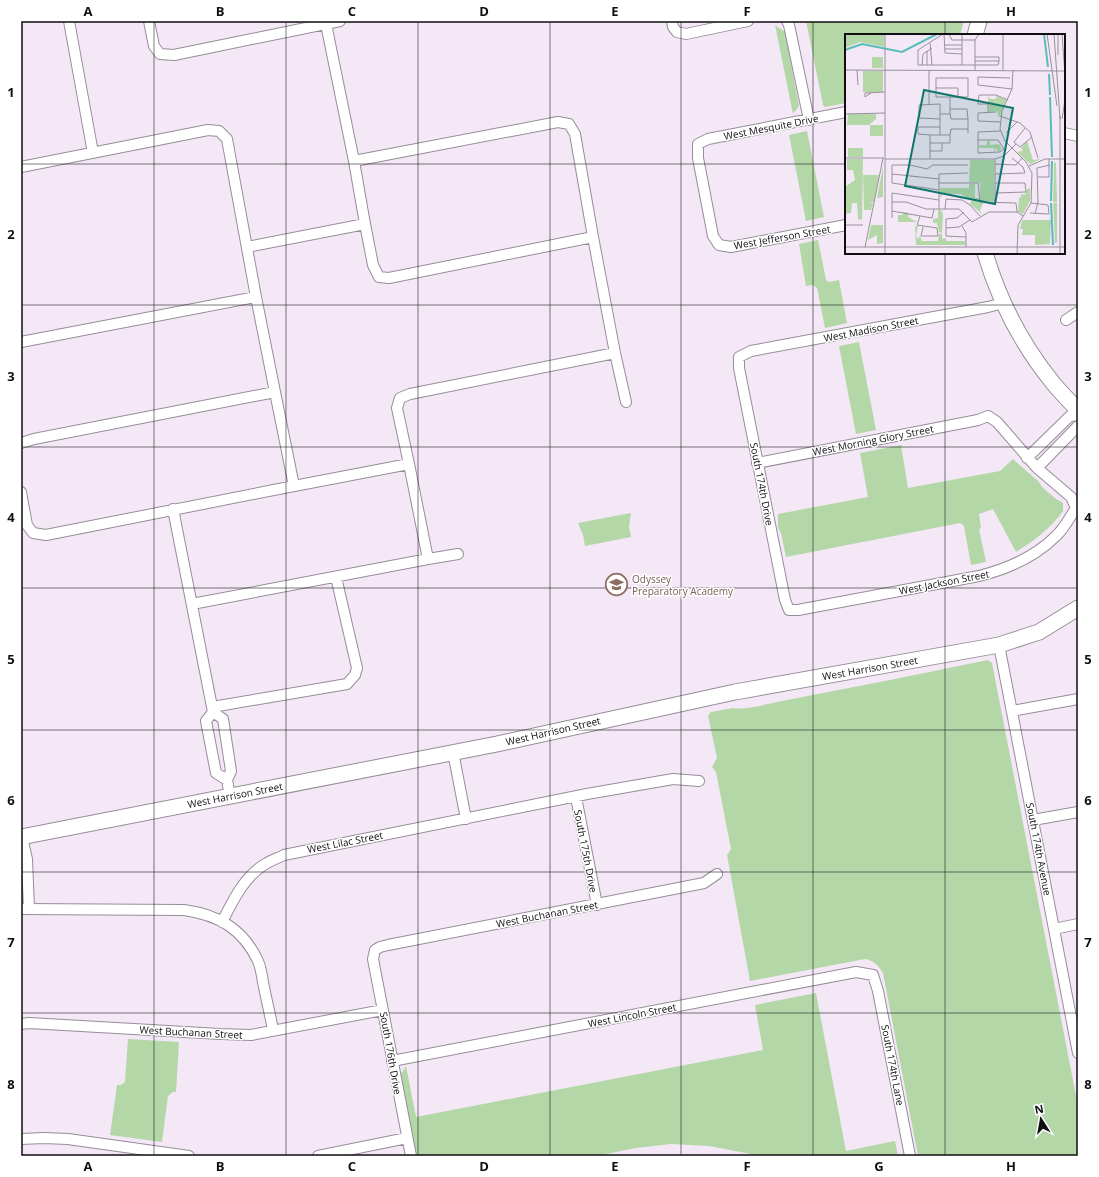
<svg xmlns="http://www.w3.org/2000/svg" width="1099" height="1177" font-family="'Open Sans',sans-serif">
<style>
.green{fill:#b4d7a8}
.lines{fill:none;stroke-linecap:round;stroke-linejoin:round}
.street-casing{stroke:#978c99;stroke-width:12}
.secondary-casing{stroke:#978c99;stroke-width:17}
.street{stroke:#fff;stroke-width:10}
.secondary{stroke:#fff;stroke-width:15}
.grid{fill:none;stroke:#110d12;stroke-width:1;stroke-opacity:0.55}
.labels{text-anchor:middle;stroke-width:3;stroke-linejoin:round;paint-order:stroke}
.street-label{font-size:10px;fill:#110d12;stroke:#fff}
.education-label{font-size:10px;fill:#785e54;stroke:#fff;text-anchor:start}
.inset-river{fill:none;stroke:#58bcbd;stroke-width:2}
.inset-road{fill:none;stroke:#99909b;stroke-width:1}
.view{fill:#0f766e;fill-opacity:0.15;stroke:#0f766e;stroke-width:2}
.inset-edge{fill:none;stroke:#110d12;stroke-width:2}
.neatline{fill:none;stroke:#110d12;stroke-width:1.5}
.grid-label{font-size:13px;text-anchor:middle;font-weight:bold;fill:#110d12}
</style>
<rect width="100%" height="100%" fill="#f4e8f6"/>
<path class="green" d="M806 21H964L960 35H846V103L825 107 823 105Z
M775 25 785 32 799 106 793 114Z
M807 131 824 217 806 221 789 135Z
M818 240 826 280 829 282 839 280 847 323 825 328 817 288 813 285 806 286 799 244Z
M859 342 876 430 856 434 839 346Z
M901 445 908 488 1000 471 1013 459 1038 481 1043 488 1056 499 1060 501 1063 503V511C1051 528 1034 541 1016 552L993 509 979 514 981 528 979 529 986 562 971 565 964 526 960 523 786 557 781 533 778 528V514L868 497 860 453Z
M631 513 629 527 631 537 585 546 583 535 578 523Z
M988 660 992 663 1078 1106V1154L1067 1156H918L883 973C878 965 874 961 865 959L750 981 727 855 731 849 716 772 712 767 717 758 708 716 711 712 733 708C744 711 775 702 787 700 854 687 921 674 988 660Z
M816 993 846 1151 895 1141 898 1156H757L746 1153 709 1146 671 1144 636 1148 596 1156H415L400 1076 406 1066 416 1117 763 1050 755 1005Z
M128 1039 179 1042 176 1092H173L168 1096 162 1142 110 1135 117 1085H121L125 1082Z"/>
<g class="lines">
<defs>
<path id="street" d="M69 21 93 153
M149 21 154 46 160 54 174 55 340 21
M672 21 673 27 677 32 686 34 748 21
M787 21 789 25 809 120
M326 24 354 161
M846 112 708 139 698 144V158L713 236 719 245 731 247 846 225
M1064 133 1078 136
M21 167 208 130 219 131 227 139 256 297 275 392
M365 224 354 161 558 122 569 124 575 134 593 237
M247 247 365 224 373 265 379 277 389 278 593 237 615 353
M1066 320 1078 312
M21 342 256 297
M21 443 34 439 275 392 294 486 46 535 33 533 27 525 21 492
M1027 458 1070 416 1078 415
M757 463 978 420 988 416 997 422 1037 468 1071 497 1076 508C1070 517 1064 529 1056 536 1035 557 1007 569 979 576L798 610H789L785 600 739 368V357L751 351 988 307 1003 303
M1037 468 1078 426
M294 486 409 464 397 408 400 398 410 394 615 353 626 402
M173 509 213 712 223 719 231 771 227 780 230 796
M428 559 458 554
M192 604 428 559 409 464
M999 645 1078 1053
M212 707 347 684 355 675 357 668 336 577
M1012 711 1078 699
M213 712 206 721 216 773 227 780
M453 752 466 819
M576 797 597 905
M1033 820 1078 812
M22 837 27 859 29 909
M21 909 184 910C219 915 243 929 258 961 261 968 262 976 263 982 266 998 270 1014 273 1030
M222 922C233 900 245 875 267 863 272 860 278 858 284 855L587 794 673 779 699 781
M1054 929 1078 924
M21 1024 29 1023 220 1034 251 1035 383 1010
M392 1061 856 972 873 975 878 991 910 1156
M21 1139 44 1138 68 1139 189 1156
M318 1156 407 1138
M411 1156 373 959 375 950 380 947 388 945 704 883 717 874"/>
<path id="secondary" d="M975 35 979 21
M985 253C999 300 1022 345 1053 383 1061 393 1070 401 1078 411
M21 837 497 744 735 692 999 645 1039 632 1078 608"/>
</defs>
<use href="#street" class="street-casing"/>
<use href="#secondary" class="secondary-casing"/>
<use href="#street" class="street"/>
<use href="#secondary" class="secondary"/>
</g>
<path class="grid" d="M154 21V1156M286 21V1156M418 21V1156M550 21V1156M681 21V1156M813 21V1156M945 21V35M21 164H846M1064 164H1078M945 253V1156M21 305H1078M21 447H1078M21 588H1078M21 730H1078M21 872H1078M21 1013H1078"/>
<defs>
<symbol id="school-ring" viewBox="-11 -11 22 22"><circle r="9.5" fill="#fff" stroke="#8d6e63" stroke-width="1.5"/><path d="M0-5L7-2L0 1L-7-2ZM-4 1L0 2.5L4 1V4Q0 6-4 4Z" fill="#8d6e63"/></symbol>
</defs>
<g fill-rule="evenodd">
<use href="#school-ring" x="604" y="572" width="25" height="25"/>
</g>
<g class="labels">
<g class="street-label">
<text transform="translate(771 127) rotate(-11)" y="4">West Mesquite Drive</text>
<text transform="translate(782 237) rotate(-10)" y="4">West Jefferson Street</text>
<text transform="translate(871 329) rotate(-11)" y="4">West Madison Street</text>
<text transform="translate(873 440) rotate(-11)" y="4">West Morning Glory Street</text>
<text transform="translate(762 484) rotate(79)" y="4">South 174th Drive</text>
<text transform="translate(944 582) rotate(-11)" y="4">West Jackson Street</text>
<text transform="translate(870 668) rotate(-10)" y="4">West Harrison Street</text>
<text transform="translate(553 731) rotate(-13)" y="4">West Harrison Street</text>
<text transform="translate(235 795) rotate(-11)" y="4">West Harrison Street</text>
<text transform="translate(345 842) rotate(-11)" y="4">West Lilac Street</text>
<text transform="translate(1039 849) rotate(79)" y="4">South 174th Avenue</text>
<text transform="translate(586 851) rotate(79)" y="4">South 175th Drive</text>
<text transform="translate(547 914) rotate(-11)" y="4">West Buchanan Street</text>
<text transform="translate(632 1015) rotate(-11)" y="4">West Lincoln Street</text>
<text transform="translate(191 1032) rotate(3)" y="4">West Buchanan Street</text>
<text transform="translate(391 1053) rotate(80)" y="4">South 176th Drive</text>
<text transform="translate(893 1065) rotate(79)" y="4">South 174th Lane</text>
</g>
<g class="education-label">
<text x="632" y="583">Odyssey<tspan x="632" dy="12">Preparatory Academy</tspan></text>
</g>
</g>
<g transform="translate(845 34)">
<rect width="220" height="220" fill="#f4e8f6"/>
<path d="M0 0H39V13L15 8 0 14ZM27 23H38V34H27ZM18 37H38V58H18ZM143 62 145 65H151V62L161 66 154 84 152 77 144 78ZM3 80H31V85L24 91H2ZM25 91H38V102H25ZM142 107H145V111L154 110 157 115 153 118 151 114 149 118V114H134V111H142ZM182 107 188 126 196 125 185 130 172 118 178 117 176 114ZM3 114H18V123H3ZM2 125H18L17 186 13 185 12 169H7L6 179 0 180V153L10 146 8 136H2ZM125 126H149V167H135V149L124 148ZM211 128 212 168H208L209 129ZM38 132V163L32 164ZM18 141H34L29 168 23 169H28L26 176H19ZM124 150H130V164H134L138 169 135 176 137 180 125 170 127 166 115 160H98L95 164V174V154H124ZM185 154V167L178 180 173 178 174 164 176 163V160L180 161 182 155ZM208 169H212V209H210ZM93 176H96L98 180 97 199 94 198 92 189H88V185L93 184ZM58 178 64 179 63 183 72 188H53V181H58ZM177 186H206L205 210 190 211V201H177L178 195H175ZM26 191H38V209L32 210V201L23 206ZM70 192H73L71 202 73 205 75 202 77 207H93L94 200H97V205L101 204V207H120V211H71Z" fill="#b4d7a8"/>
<path class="inset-river" d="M199 0 203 33M0 16 17 10 57 18 92 0M204 40 205 61M205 63 207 123M206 167 207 127M206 169 208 211"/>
<path class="inset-road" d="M40 0V220M98 0 73 16V31H153L154 27M99 0 100 19 117 20M104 0 107 6H130M117 0V31M202 0 212 72M209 0 215 85M213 0V21M217 0 220 41M85 9 87 31M100 11H117M100 15H117M130 23H154V27M130 27H154M77 31 78 20 87 14M82 31V17M0 36 220 37M12 36 13 51M130 36V6L134 0M158 36V0M168 36 167 55 157 77 155 95 160 107 181 128 187 139 186 169 173 191 172 220M165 44 133 43V51L167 55M91 54H113V63M26 59 20 63V59L40 58M105 63H123V44H91V63H105V75M84 70V36M151 78 133 79V87L155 88M143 79V70H133L134 61H151L163 66M0 80 40 79M95 80H105L106 85H123V95M105 80V75H122L123 85M155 82 175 89 185 98 193 124M215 82V220M95 85V70L74 71V84L95 85V93M217 85 220 66M180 94 169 108 175 113 187 103M161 99 172 88M85 101H95V93H73V100L85 101V125M95 101H105L106 95H123V99M133 106H153L159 115 155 118 133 119V98L156 97M85 109H105V101M85 117H97V109M0 124H39M40 125H150L159 122 171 110M150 130 171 131 177 124M184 132 200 125H220M82 135 65 131H47V149L94 156M82 135 88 131H123M47 140 94 145M150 140 180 139 178 133 167 124M193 143H204V125M94 149H133L135 168 171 169 172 178M150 159 181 158 180 149H150M47 168H61L81 175H114L127 188 144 178H172L178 182M150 168V125M94 175V140L123 139M100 175 101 165 117 166 125 171 135 182M47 177 87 184 89 175M119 178 112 184 101 185V202L121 203M185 179 204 180 203 171 186 169M190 180 193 168 192 134 205 131M75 182 72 191 92 194 93 202H76L78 193M47 184V159L94 166M0 191H18M117 192 121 199V213M101 194 114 193 125 186M0 213H220M20 213 38 124"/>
<path class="view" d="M79 56 168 74 150 170 60 152Z"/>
<rect width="220" height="220" class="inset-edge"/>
</g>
<rect width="1099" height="1177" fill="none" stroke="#ffffff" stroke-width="44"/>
<g transform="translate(1041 1119) rotate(349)" stroke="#ffffff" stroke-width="3" paint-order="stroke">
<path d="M0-3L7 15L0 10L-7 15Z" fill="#110d12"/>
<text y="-6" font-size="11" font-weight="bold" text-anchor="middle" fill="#110d12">N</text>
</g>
<rect x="22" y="22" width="1055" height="1133" class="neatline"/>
<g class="grid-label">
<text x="88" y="16">A</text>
<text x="220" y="16">B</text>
<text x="352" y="16">C</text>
<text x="484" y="16">D</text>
<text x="615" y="16">E</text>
<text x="747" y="16">F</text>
<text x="879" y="16">G</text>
<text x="1011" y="16">H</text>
<text x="11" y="97">1</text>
<text x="1088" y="97">1</text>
<text x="11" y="239">2</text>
<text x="1088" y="239">2</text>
<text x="11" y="381">3</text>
<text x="1088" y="381">3</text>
<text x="11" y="522">4</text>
<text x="1088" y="522">4</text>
<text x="11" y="664">5</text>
<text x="1088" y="664">5</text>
<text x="11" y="805">6</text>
<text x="1088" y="805">6</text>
<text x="11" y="947">7</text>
<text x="1088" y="947">7</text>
<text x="11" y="1089">8</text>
<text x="1088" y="1089">8</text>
<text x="88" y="1171">A</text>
<text x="220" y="1171">B</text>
<text x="352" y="1171">C</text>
<text x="484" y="1171">D</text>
<text x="615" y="1171">E</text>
<text x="747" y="1171">F</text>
<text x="879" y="1171">G</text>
<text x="1011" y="1171">H</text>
</g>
</svg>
